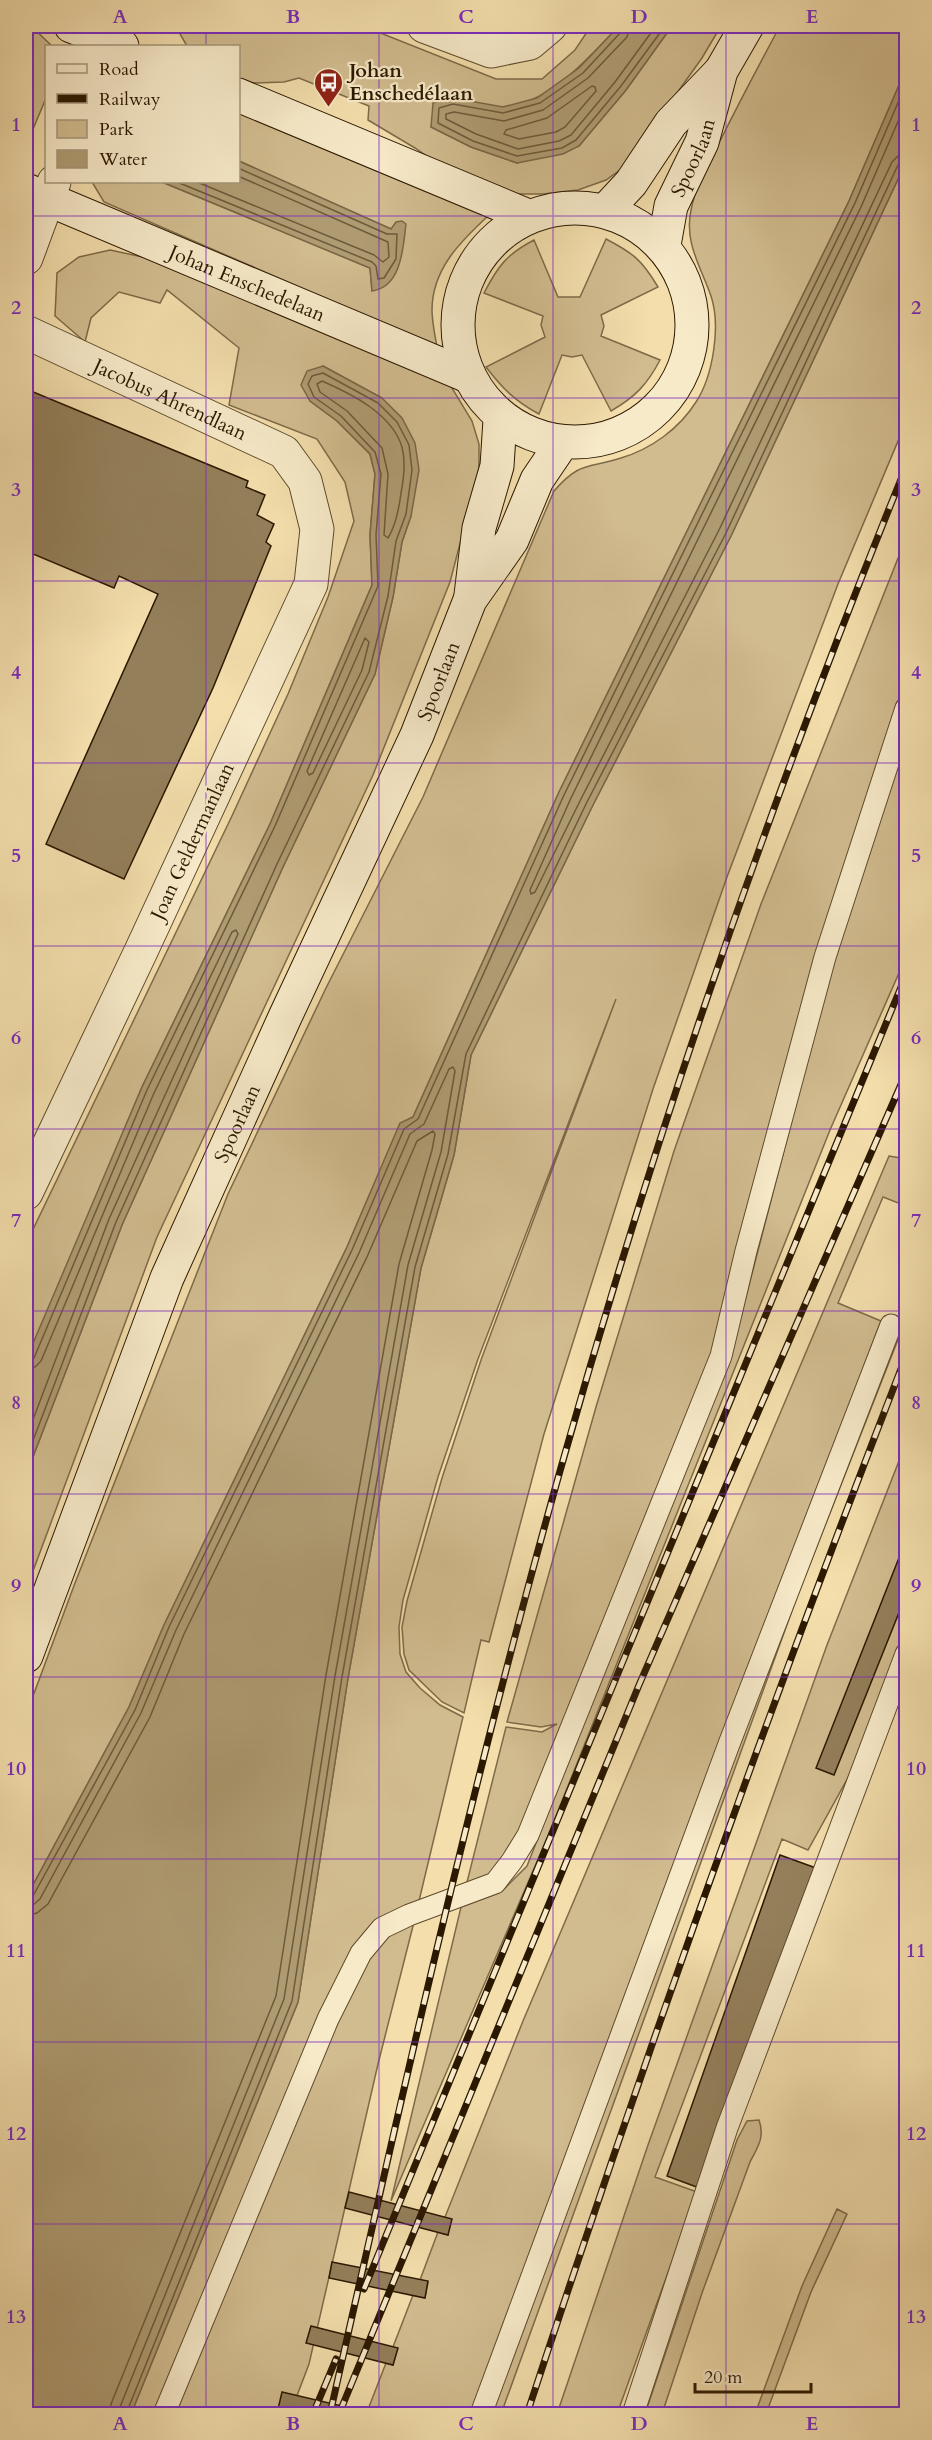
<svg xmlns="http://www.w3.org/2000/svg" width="932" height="2440" font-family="Cardo,serif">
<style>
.green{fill:#d1bc8f;stroke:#7e6a48;stroke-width:1.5}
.water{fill:#af9b72;stroke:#7a6745;stroke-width:1.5}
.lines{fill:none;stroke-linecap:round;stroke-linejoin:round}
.shore{stroke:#6d5a3a;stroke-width:1.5}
.building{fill:#937f5a;stroke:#2b1801;stroke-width:1.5}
.lane-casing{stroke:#5d4a2c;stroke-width:23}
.street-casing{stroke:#5d4a2c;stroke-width:35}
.secondary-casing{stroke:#2b1801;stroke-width:35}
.lane{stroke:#f7eac9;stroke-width:21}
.street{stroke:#f7eac9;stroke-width:33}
.secondary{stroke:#f7eac9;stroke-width:33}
.rail-casing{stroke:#2b1801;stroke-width:7}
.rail{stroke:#f7eac9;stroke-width:4.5;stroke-dasharray:14;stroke-linecap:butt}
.grid{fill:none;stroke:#7b2cbf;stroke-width:1.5;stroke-opacity:0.55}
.labels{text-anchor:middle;stroke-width:4.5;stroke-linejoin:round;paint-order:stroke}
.poi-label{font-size:20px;font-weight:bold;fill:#2b1801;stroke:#f7eac9;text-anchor:start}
.street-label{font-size:20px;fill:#2b1801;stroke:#f7eac9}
.neatline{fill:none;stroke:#7b2cbf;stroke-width:2}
.grid-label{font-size:20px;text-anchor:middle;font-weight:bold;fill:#7b2cbf}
</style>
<rect width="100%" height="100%" fill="#f3deac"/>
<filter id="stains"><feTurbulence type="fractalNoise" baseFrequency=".00333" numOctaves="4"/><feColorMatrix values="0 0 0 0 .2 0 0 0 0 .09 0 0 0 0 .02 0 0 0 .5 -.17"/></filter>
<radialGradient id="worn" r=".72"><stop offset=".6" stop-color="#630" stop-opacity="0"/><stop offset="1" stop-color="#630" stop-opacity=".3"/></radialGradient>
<path class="green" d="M26 26H31L52 46H46V98L26 146Z
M179 26H363L496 79H542L575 50 591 26H619C589 57 550 104 503 107 488 108 468 101 453 98L431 127 471 147 517 163 579 146 626 90 672 26H721L702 58 624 167 606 180 578 190 543 194H502L444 168 415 148 368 120 369 106 299 78 284 82 255 83 239 81 238 46H187L180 34Z
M780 26H906V69L849 201 559 792 413 1117 400 1124 347 1247 164 1625 129 1707 26 1898V1715L75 1583 228 1194 326 988 423 797 554 491C580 461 587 469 621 458 651 449 679 429 696 402 713 376 721 326 711 296 701 267 684 243 691 210 696 184 710 161 721 139 740 101 760 63 780 26Z
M239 110 488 216C461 241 432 269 432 310 432 322 435 335 437 347L104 202 92 182H162L370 268 372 291 391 229 239 161Z
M906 162V422L838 584 727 877 653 1089 544 1434 489 1642 481 1640 464 1713 442 1702 409 1670 404 1654 402 1627 407 1601 442 1478 481 1360 616 999 478 1359 438 1477 403 1600 399 1627 400 1654 406 1672 420 1688 440 1705 463 1717 419 1901 376 1922 155 2414H131L298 2002 348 1678 421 1268 454 1155 471 1055 593 805 731 536Z
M606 239C633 253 642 260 658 287L601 315 604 326 601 336 660 360C647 385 635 397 611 411L582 355 572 357 562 355 539 414C516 402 502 388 486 367L545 337 541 325 543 316 484 293C498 266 507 254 534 240L558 297H580Z
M110 250 152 259 449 383 472 421 479 444V471L450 582 373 775 157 1237 26 1590V1475L122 1225 283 867 375 674 393 597 402 542 411 516 382 398 323 366 310 401 337 421 370 454 375 474 370 535 372 585 270 824 142 1087 26 1363V1244L231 818 288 694 328 597 354 521 345 482 317 439 229 405 239 348 167 290 160 303 119 292 91 318 85 342 55 316 57 273 79 257Z
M906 538V686L844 871 713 1351 529 1823 498 1874 465 1890 506 1727 542 1732 557 1724 541 1727 507 1722 596 1407 674 1151 761 904Z
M906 735V957L830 1130 548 1836 391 2201 461 1907 501 1892 527 1866 660 1528 741 1316 828 981Z
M889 1156 906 1159V1206L883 1197 838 1303 881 1321 473 2414H372L367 2412 386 2363 393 2365 397 2349 393 2347 413 2295 425 2297 428 2282 420 2280 438 2232 448 2235 445 2217 523 2021Z
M906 1303V1319L797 1597 501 2414H492L791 1597Z
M906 1443V1626L850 1774 808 1850 782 1839 655 2177 697 2192 617 2414H557L648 2145 827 1645Z
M414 1922 378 2064 309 2364 290 2414H173L342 2007 367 1957 385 1938Z
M759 2120C765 2137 758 2147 750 2162L702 2293 662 2414H645L737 2140 747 2121Z
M837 2209 847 2214 811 2292 766 2414H755L802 2286Z"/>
<path class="water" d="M619 26H672L626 90 579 146 563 154 517 163 471 147 431 127 433 103 453 98 503 107 537 98 579 68Z
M906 69V162L731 536 593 805 471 1055 454 1155 421 1268 348 1678 298 2002 131 2414H26V1898L129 1707 164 1625 347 1247 400 1123 413 1117 559 792 849 201Z
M239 161 391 229 396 222 402 221 406 224C403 247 402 287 372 291L370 268 162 182H238Z
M323 366 382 398 402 418 415 443 419 470 411 516 402 542 393 597 375 674 283 867 122 1225 26 1475V1363L34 1341 142 1087 270 824 372 585 370 535 375 474 370 454 337 421 310 401 301 385 307 371Z"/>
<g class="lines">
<path class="shore" d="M623 26 621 32 583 73 540 103 503 113 453 104 439 108 438 123 473 141 517 156 562 148 576 140 621 86 665 26
M630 26 627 37 588 78 543 110 504 121 454 112 446 114V119L476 134 518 149 559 141 571 135 615 82 656 26
M592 86 595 87 596 91 565 127 556 132 519 139 504 134 506 130 547 118Z
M906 103 861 207 571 798 530 890 531 894 535 892 581 799 719 530 892 162 898 156 906 154
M177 182 372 262 376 266 378 279 384 278 396 259 397 234H387L238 168
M197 182 374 255 383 262 389 257 388 242 238 176
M322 381C352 394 392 414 402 447 406 463 404 478 401 493 399 509 396 525 388 538L384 535 388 474 382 448 347 411 320 392 317 384Z
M365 638 369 642 362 670 313 773 309 775 307 771Z
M26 1362 34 1358 147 1090 275 826 378 586 376 535 381 474 375 452 341 416 314 397 308 384 312 376 323 373 378 403 397 422 409 445 412 470 406 514 396 541 388 596 369 672 277 864 116 1222 26 1459
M26 1369 35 1367 41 1361 154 1093 232 932 236 930 238 934 109 1219 26 1438
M26 1899 33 1896 135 1710 169 1627 352 1250 404 1129 418 1119 564 795 855 203 906 84
M26 1907 33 1905 40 1899 141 1713 176 1630 359 1253 410 1134 424 1124 449 1069 453 1067 455 1071 441 1152 408 1265 335 1676 284 1999 120 2407 119 2414
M26 1916 37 1913 48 1904 150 1717 184 1634 367 1257 417 1141 433 1131 435 1134 432 1150 399 1264 326 1675 276 1996 111 2404 109 2414
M126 2414 292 2001 342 1677 415 1267 448 1154 466 1054 587 802 726 533 898 165 906 161"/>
</g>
<path class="building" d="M26 389 248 481 246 487 265 495 257 515 274 524 266 542 271 546 213 688 124 879 46 844 158 594 119 576 114 588 26 551Z
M906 1540V1595L834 1775 816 1768Z
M780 1855 816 1868 702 2189 667 2176Z
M349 2192 452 2219 448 2235 345 2208Z
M332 2262 428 2281 425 2298 329 2278Z
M311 2326 398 2348 393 2365 306 2343Z
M282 2392 372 2413V2414H302L278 2409Z"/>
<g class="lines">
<defs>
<path id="lane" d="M164 2414 328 2019 361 1953 382 1928 409 1915 495 1883 512 1861 528 1835 721 1356 746 1251 825 957 906 708
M481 2414 729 1744 891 1325
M633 2414 727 2128 906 1654"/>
<g id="street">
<path d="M424 26 491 51 530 43 550 26"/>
<path d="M26 258 54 182"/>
<path id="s1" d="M26 332 284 452 305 481 317 529 311 584 142 949 26 1193"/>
</g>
<g id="secondary">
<path d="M71 26 122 46"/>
<path d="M238 95 528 216"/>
<path id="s2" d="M26 190 468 376"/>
<circle cx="575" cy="325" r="117"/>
<path d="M605 211 631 183 671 123 720 72"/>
<path id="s3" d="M664 245 671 206 702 142 721 71 747 26"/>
<path d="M471 595 479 528 497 466 500 420"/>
<path id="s4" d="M26 1656 167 1278 285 1017 417 735 470 600 512 540 537 480 562 443"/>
</g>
</defs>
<use href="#lane" class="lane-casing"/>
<use href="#street" class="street-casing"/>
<use href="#secondary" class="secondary-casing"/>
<use href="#lane" class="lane"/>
<use href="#street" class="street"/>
<use href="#secondary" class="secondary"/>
<defs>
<path id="rail" d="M364 2289 906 975
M313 2414 336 2359
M330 2414C401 2099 472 1783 560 1471 656 1130 772 795 906 467
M339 2414 639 1685 906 1073
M527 2414C644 2058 770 1705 906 1356"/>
</defs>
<use href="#rail" class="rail-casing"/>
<use href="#rail" class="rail"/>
</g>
<path class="grid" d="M206 26V46M379 26V2414M553 26V2414M726 26V2414M206 182V2414M26 216H906M26 398H906M26 581H906M26 763H906M26 946H906M26 1129H906M26 1311H906M26 1494H906M26 1677H906M26 1859H906M26 2042H906M26 2224H906"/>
<defs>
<symbol id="bus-pin" viewBox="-11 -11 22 30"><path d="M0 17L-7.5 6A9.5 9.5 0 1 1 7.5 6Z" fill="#8f2418" stroke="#f7eac9"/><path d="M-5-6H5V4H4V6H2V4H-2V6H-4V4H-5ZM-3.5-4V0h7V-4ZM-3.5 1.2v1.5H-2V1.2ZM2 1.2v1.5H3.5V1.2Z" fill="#fff"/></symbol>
</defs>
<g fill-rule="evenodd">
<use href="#bus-pin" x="312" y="66" width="33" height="45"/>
</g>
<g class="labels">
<g class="poi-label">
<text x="349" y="77">Johan<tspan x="349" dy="23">Enschedélaan</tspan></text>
</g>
<g class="street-label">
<text dy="7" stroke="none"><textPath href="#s3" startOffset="93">Spoorlaan</textPath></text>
<text dy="7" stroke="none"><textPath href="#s2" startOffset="240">Johan Enschedelaan</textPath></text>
<text dy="7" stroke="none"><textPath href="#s1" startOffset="159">Jacobus Ahrendlaan</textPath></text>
<text dy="7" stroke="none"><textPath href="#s4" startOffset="1059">Spoorlaan</textPath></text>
<text transform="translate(192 841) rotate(-65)" y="7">Joan Geldermanlaan</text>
<text dy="7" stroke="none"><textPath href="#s4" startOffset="573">Spoorlaan</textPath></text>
</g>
</g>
<rect width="932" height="2440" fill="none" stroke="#f3deac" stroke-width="66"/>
<rect x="45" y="45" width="195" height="138" fill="#f7eac9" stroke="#a59679" stroke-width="1.5"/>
<rect x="57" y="64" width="30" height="9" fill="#f7eac9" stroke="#a59679" stroke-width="1.5"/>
<text x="99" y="75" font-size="18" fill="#2b1801">Road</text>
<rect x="57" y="94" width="30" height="9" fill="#2b1801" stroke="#a59679" stroke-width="1.5"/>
<text x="99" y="105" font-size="18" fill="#2b1801">Railway</text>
<rect x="57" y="120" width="30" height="18" fill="#d1bc8f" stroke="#a59679" stroke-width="1.5"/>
<text x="99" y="135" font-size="18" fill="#2b1801">Park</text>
<rect x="57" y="150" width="30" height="18" fill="#af9b72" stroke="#a59679" stroke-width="1.5"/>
<text x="99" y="165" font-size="18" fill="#2b1801">Water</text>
<path d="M695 2383v9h116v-9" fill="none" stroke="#2b1801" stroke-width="3"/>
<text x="704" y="2383" font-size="18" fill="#2b1801" stroke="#f7eac9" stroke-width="4.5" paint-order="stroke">20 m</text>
<rect x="33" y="33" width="866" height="2374" class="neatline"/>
<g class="grid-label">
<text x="120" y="23">A</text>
<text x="293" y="23">B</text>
<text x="466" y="23">C</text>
<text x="639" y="23">D</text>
<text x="812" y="23">E</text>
<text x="16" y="131">1</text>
<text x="916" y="131">1</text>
<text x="16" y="314">2</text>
<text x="916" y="314">2</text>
<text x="16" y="496">3</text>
<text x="916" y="496">3</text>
<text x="16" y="679">4</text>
<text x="916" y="679">4</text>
<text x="16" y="862">5</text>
<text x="916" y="862">5</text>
<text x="16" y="1044">6</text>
<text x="916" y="1044">6</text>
<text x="16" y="1227">7</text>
<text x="916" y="1227">7</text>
<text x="16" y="1409">8</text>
<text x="916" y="1409">8</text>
<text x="16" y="1592">9</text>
<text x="916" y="1592">9</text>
<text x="16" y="1775">10</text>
<text x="916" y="1775">10</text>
<text x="16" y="1957">11</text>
<text x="916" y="1957">11</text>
<text x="16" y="2140">12</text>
<text x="916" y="2140">12</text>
<text x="16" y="2323">13</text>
<text x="916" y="2323">13</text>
<text x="120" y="2430">A</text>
<text x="293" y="2430">B</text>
<text x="466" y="2430">C</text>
<text x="639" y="2430">D</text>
<text x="812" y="2430">E</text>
</g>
<rect width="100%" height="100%" filter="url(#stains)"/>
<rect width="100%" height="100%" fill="url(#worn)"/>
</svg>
